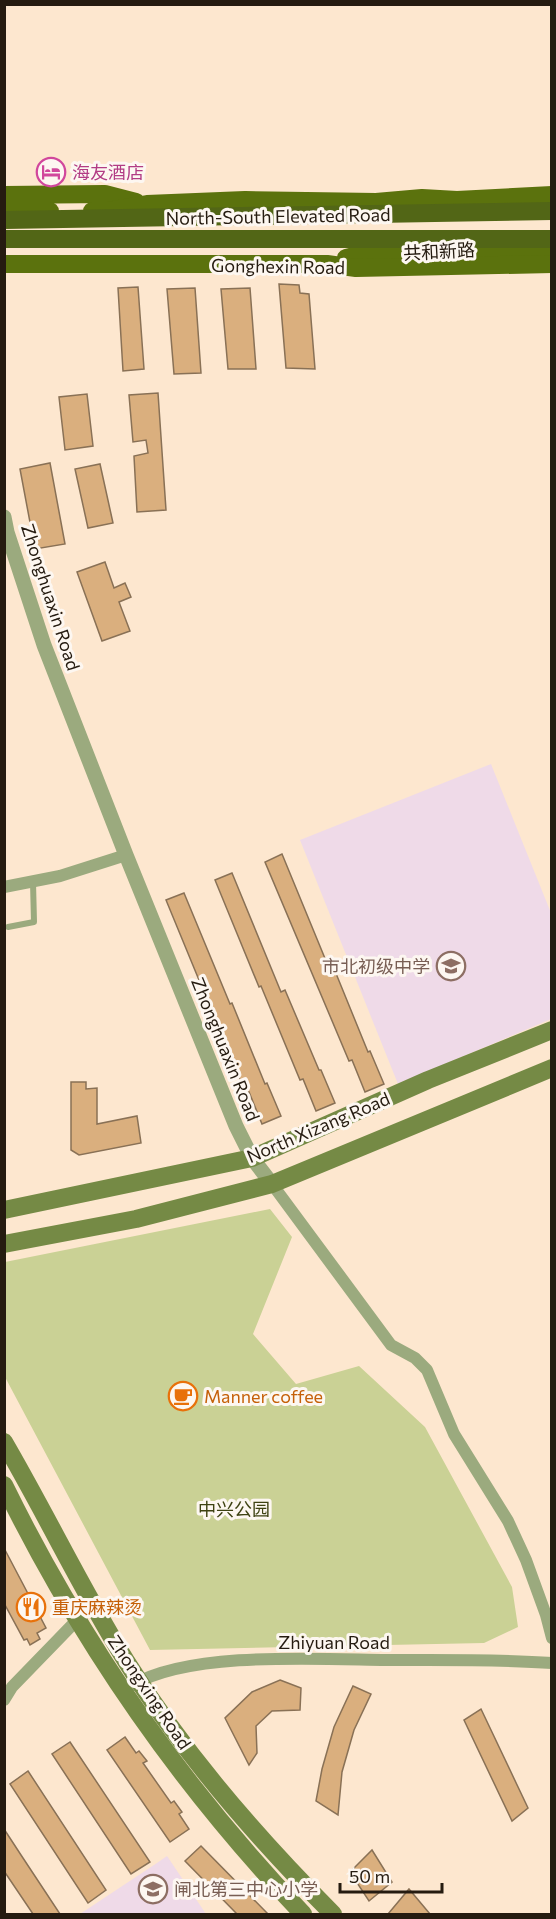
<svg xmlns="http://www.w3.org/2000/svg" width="556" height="1919" viewBox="0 0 556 1919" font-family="Commissioner,'Noto Sans SC',sans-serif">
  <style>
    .education { fill: #efdae8 }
    .green { fill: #cad195 }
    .building { fill: #daaf7e; stroke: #897156; stroke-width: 1.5 }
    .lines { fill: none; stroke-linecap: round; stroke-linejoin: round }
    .service { stroke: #9baa7e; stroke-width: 6 }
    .minor { stroke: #9baa7e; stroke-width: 12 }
    .tertiary { stroke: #9baa7e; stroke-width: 15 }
    .secondary { stroke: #758a45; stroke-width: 18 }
    .primary { stroke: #5b720d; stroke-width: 18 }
    .trunk { stroke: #526616; stroke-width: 18 }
    .labels { text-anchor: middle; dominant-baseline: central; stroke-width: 6; stroke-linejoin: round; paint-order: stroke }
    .hotel-label { font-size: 18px; fill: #b23c85; stroke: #fdf7f1; text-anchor: start }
    .street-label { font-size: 18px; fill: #251b10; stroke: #fdf7f1 }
    .education-label { font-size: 18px; fill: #785e54; stroke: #fdf7f1; text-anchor: end }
    .food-label { font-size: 18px; fill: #c56008; stroke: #fdf7f1; text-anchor: start }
    .park-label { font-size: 18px; fill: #3e4212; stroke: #fdf7f1 }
  </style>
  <rect width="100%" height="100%" fill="#fde7cf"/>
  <g class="education">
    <path d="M491,764L551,913V1019L398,1084L300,840Z"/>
    <path d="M167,1856L206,1914H80L157,1863Z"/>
  </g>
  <path class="green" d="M270,1209L292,1237L253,1334L296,1384L359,1366L425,1427L512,1587L518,1627L484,1643L150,1650L5,1377V1262Z"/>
  <g class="building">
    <path d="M279,284L299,285L300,293L309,294L315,369L286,368Z"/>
    <path d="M138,287L144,369L123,371L118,288Z"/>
    <path d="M195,288L201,373L174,374L167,289Z"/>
    <path d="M250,288L256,369H228L221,289Z"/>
    <path d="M158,393L166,510L137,512L134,456L148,453L146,440L133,442L129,395Z"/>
    <path d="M87,394L93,446L65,450L59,397Z"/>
    <path d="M50,463L65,544L35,549L20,469Z"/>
    <path d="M100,464L113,523L88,528L75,469Z"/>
    <path d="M105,562L114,588L125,583L131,597L119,602L130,631L102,641L77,572Z"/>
    <path d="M282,854L331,973L335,971L368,1052L370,1051L384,1084L365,1092L352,1060L349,1061L265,862Z"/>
    <path d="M232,873L281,992L285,990L319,1070H321L335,1103L316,1111L303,1079L300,1080L261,986L259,987L215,880Z"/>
    <path d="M184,893L230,1004L232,1003L265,1084L267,1083L281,1116L262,1124L249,1092L246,1094L166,900Z"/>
    <path d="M71,1082H86V1089L97,1088V1124L137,1116L141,1143L79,1155L71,1150Z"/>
    <path d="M4,1548L46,1628L37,1633L40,1639L30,1645L27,1639L24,1640L4,1603Z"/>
    <path d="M280,1680L301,1688L300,1710L272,1711L256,1726L257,1753L249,1765L225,1718L252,1692Z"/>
    <path d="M353,1686L371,1694L354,1730L342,1772L338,1815L316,1801L322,1769L334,1727Z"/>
    <path d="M481,1709L528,1808L512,1821L464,1720Z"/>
    <path d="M125,1737L136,1753L139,1751L147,1761L143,1763L171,1803L174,1801L182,1812L179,1814L189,1829L170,1842L107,1750Z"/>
    <path d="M70,1742L150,1862L131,1874L52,1754Z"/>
    <path d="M28,1771L106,1890L88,1903L10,1784Z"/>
    <path d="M4,1829L21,1855L60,1914H33L4,1871Z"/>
    <path d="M201,1846L268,1914H237L185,1861Z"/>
    <path d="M372,1850L392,1882L369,1901L350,1872Z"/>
    <path d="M409,1889L430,1914H388Z"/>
  </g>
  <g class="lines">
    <path class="service" d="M8,927L34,922L33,882"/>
    <g class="minor">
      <path d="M4,887L60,876L126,855"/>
      <path d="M272,1184L391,1345L415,1358L427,1370L454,1434L508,1521L526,1560L546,1615L552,1638"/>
      <path d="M133,1685C190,1651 319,1659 386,1660C441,1660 497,1659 552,1663"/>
      <path d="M4,1700L12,1687L77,1620"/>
    </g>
    <path class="tertiary" d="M4,517L7,532L44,645L126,855L236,1126L252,1158L272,1184"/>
    <g class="secondary">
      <path d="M4,1210L252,1158L428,1080L552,1030"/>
      <path d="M4,1244L136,1219L272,1184L552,1068"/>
      <path d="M4,1442C46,1514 82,1590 126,1661C182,1751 258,1839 333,1914"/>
      <path d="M4,1485C82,1644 181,1786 303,1914"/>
    </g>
    <g class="primary">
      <path d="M4,195L105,194L136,202"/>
      <path d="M4,211H50"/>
      <path d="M92,211H107L147,204L245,200L376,202L422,198L457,200L552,195"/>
      <path d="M346,258L354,256L438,250L552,248"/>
      <path d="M4,264H327L356,268L552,264"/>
    </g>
    <g class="trunk">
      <path d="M4,220L552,211"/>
      <path d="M4,239H552"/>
    </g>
  </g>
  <defs>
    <g id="hotel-ring" transform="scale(1.5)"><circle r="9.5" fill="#fdf7f1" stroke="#d1479c" stroke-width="1.5"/><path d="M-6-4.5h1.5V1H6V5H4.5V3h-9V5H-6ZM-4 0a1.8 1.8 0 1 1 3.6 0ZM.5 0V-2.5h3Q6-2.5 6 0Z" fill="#d1479c"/></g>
    <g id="school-ring" transform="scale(1.5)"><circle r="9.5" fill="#fdf7f1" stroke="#8d6e63" stroke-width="1.5"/><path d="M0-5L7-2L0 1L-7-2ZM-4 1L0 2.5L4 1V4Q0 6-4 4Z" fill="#8d6e63"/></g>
    <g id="cafe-ring" transform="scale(1.5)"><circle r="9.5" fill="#fdf7f1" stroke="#e8710a" stroke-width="1.5"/><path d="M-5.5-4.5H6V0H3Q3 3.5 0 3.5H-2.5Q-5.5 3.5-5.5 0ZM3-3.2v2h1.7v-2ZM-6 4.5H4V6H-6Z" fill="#e8710a"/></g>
    <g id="restaurant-ring" transform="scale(1.5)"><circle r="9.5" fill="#fdf7f1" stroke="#e8710a" stroke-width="1.5"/><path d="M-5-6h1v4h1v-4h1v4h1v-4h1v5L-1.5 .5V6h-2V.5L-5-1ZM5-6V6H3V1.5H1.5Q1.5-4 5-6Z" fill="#e8710a"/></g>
  </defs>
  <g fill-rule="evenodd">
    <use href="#hotel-ring" x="51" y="172"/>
    <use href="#school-ring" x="451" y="966"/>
    <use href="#cafe-ring" x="183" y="1396"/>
    <use href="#restaurant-ring" x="31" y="1607"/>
    <use href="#school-ring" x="153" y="1889"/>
  </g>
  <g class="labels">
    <g class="hotel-label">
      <text x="72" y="172">海友酒店</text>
    </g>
    <g class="street-label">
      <text transform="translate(278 216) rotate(-1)">North-South Elevated Road</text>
      <text transform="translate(439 251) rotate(-3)">共和新路</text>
      <text transform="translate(278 266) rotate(1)">Gonghexin Road</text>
      <text transform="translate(51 597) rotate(72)">Zhonghuaxin Road</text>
      <text transform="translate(226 1049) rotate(68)">Zhonghuaxin Road</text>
      <text transform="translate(318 1127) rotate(-23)">North Xizang Road</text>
      <text x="334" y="1642">Zhiyuan Road</text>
      <text transform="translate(150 1692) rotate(56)">Zhongxing Road</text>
    </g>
    <g class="education-label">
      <text x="430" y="966">市北初级中学</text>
      <text x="174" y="1889" text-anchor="start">闸北第三中心小学</text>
    </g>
    <g class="food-label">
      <text x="204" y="1396">Manner coffee</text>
      <text x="52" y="1607">重庆麻辣烫</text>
    </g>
    <g class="park-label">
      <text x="234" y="1509">中兴公园</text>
    </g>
  </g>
  <rect width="556" height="1919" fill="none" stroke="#251b10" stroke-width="12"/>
  <path d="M340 1883v9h102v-9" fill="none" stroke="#251b10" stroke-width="3"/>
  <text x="349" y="1883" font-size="18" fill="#251b10" stroke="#fdf7f1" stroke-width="4.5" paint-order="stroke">50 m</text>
</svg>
